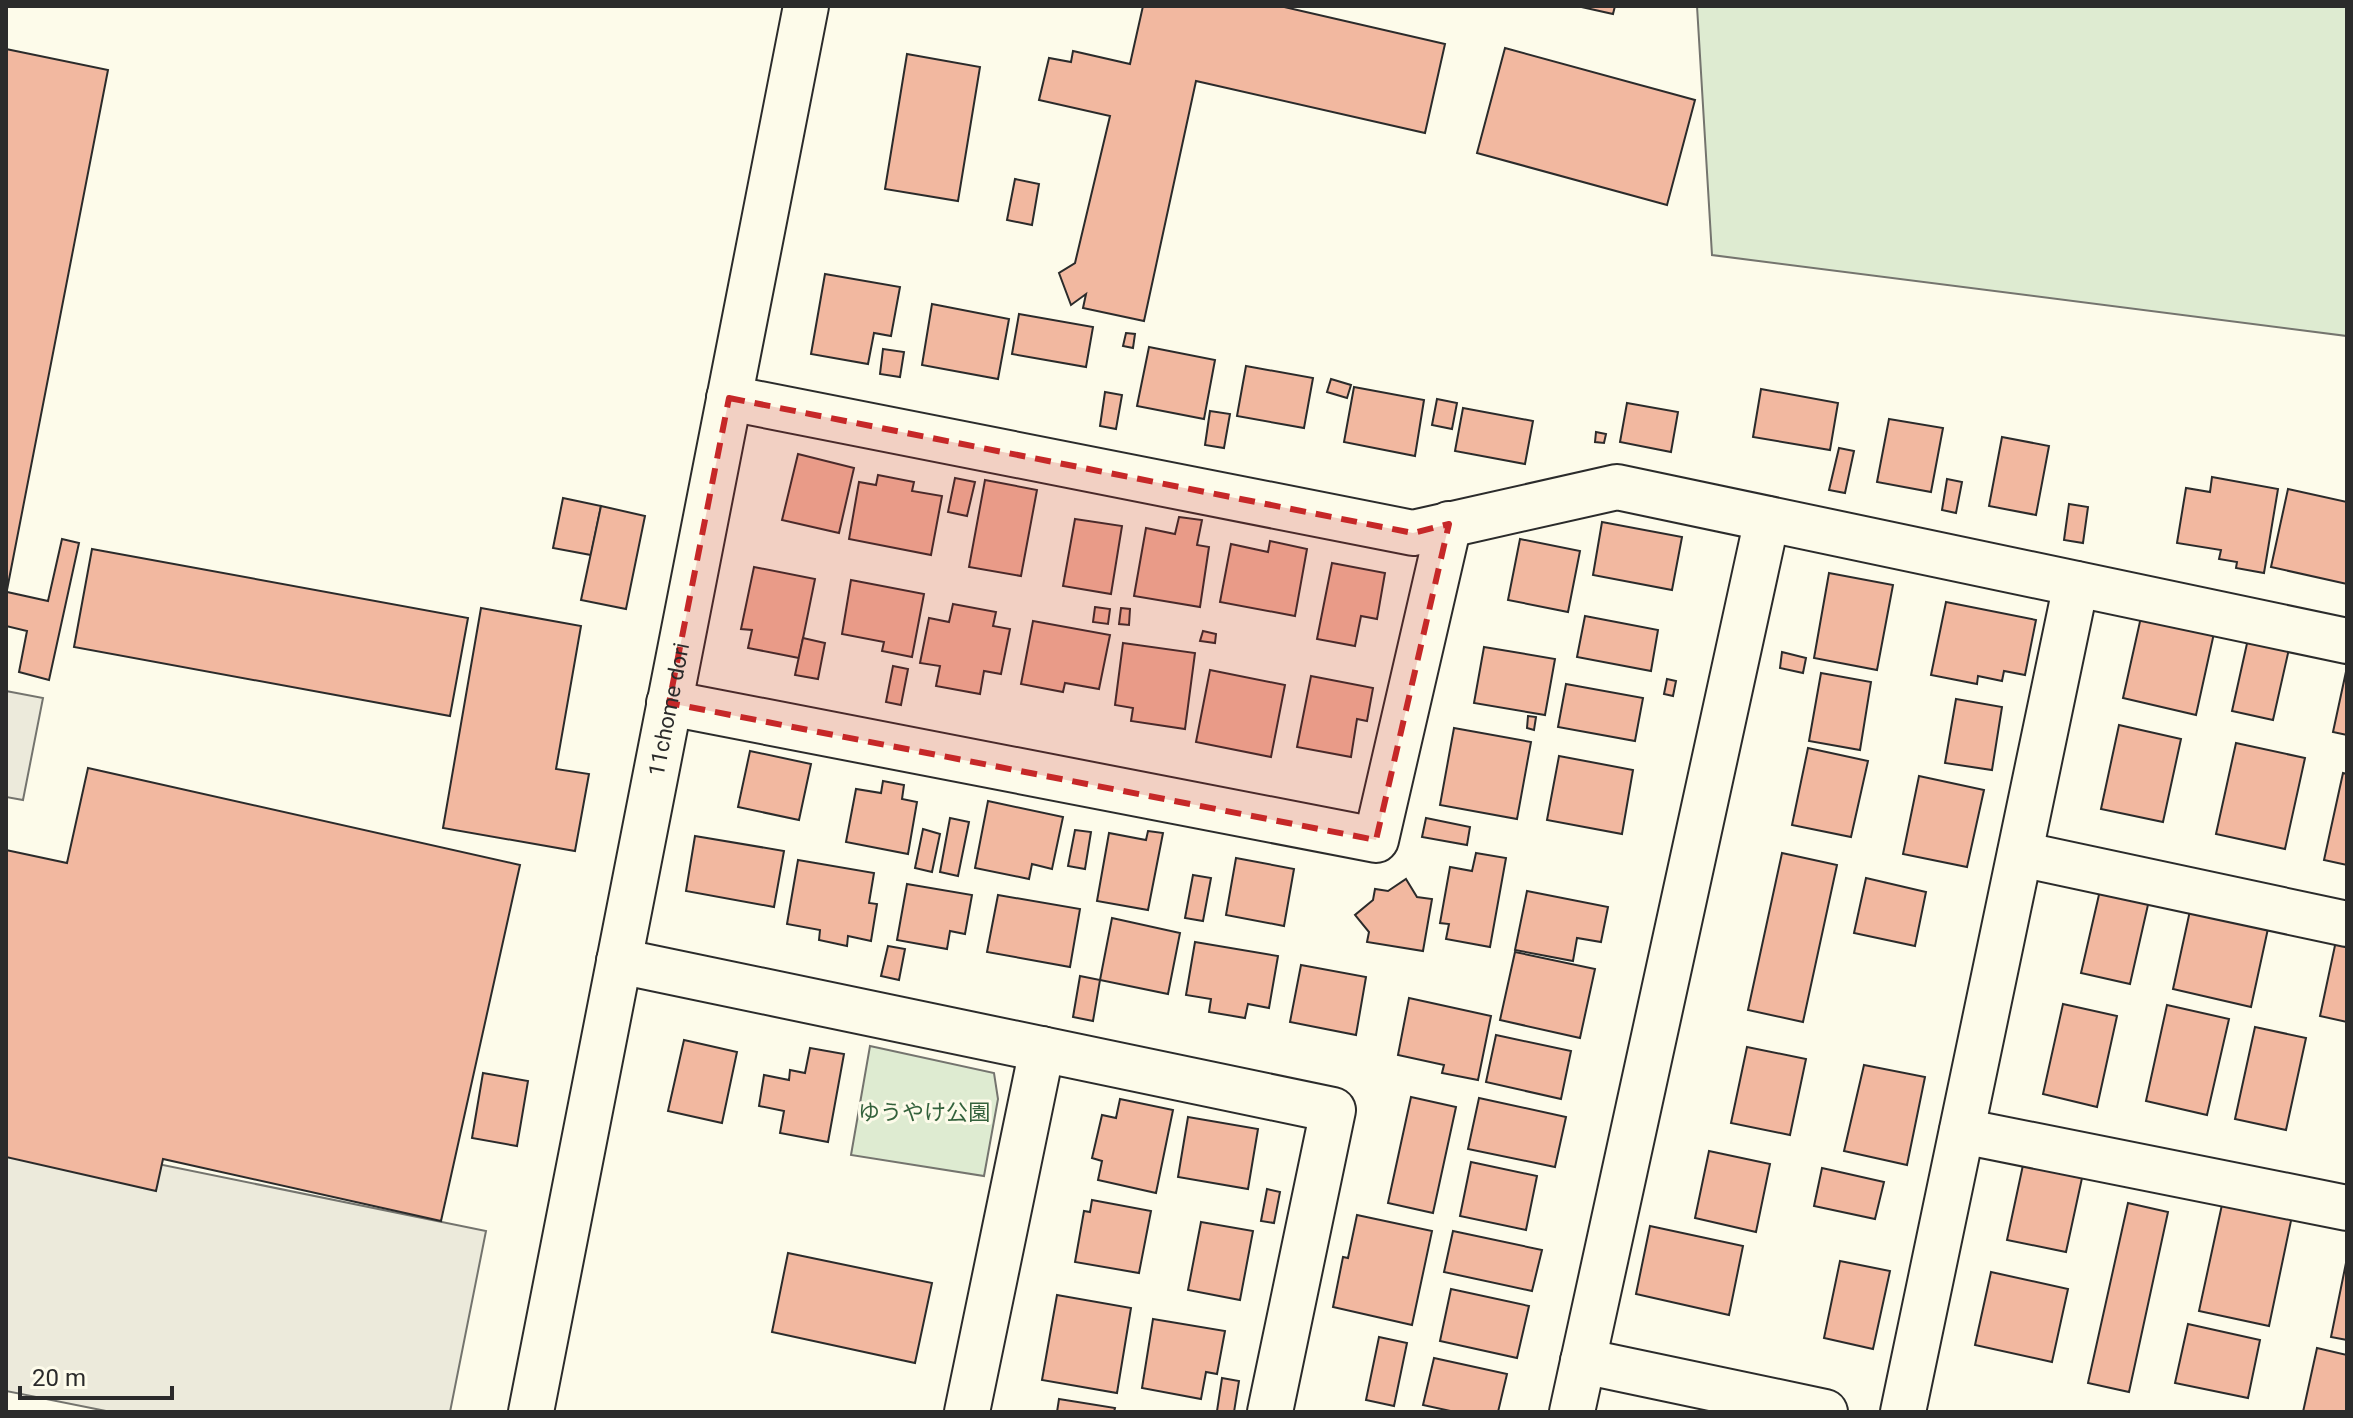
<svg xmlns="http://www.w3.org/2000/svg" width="2353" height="1418" viewBox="0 0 2353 1418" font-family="Roboto,'Noto Sans JP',sans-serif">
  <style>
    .green { fill: #deebd1; stroke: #74746e; stroke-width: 2 }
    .parking { fill: #eceadb; stroke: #74746e; stroke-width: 2 }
    .building { fill: #f2b8a0; stroke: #2b2b2b; stroke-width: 2 }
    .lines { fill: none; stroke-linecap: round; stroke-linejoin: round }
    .minor-casing { stroke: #2b2b2b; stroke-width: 48 }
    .tertiary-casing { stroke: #2b2b2b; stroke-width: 48 }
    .minor { stroke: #fdfbea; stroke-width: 44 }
    .tertiary { stroke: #fdfbea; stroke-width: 44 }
    .marked { fill: #c62828; fill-opacity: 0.2; stroke: #c62828; stroke-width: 6; stroke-dasharray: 16 10; stroke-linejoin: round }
    .labels { text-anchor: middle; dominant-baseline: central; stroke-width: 6; stroke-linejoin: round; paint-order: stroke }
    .street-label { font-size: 22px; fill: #2b2b2b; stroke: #fdfbea }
    .park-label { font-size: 22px; fill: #34623c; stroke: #fdfbea }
  </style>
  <rect width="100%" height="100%" fill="#fdfbea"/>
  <g class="green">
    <path d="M1697,6H2347V336L1712,255Z"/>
    <path d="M870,1046L994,1073L998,1099L984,1176L851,1155Z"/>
  </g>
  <g class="parking">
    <path d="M6,691L43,698L23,800L6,797Z"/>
    <path d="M6,1133L486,1231L450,1412H111L6,1391Z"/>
  </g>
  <g class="building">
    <path d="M1143,6H1280L1445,44L1425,133L1196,81L1144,321L1083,308L1086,294L1071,305L1059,273L1075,263L1110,116L1039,100L1049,58L1071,62L1073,51L1130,64Z"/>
    <path d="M1577,6H1615L1613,14Z"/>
    <path d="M1505,48L1695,100L1667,205L1477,153Z"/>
    <path d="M6,49L108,70L6,595Z"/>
    <path d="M907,54L980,67L958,201L885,189Z"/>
    <path d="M1015,179L1039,184L1032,225L1007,220Z"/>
    <path d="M825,274L900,287L891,336L874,333L868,364L811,354Z"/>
    <path d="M932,304L1009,319L998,379L922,365Z"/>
    <path d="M1019,314L1093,327L1086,367L1012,354Z"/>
    <path d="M1126,333L1135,334L1133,348L1123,346Z"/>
    <path d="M1149,347L1215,360L1204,419L1137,406Z"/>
    <path d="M883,349L904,352L900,377L880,374Z"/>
    <path d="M1246,366L1313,378L1304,428L1237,416Z"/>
    <path d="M1331,379L1351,385L1347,398L1327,392Z"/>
    <path d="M1354,387L1424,400L1415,456L1344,442Z"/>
    <path d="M1761,389L1838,403L1830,450L1753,437Z"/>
    <path d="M1105,392L1122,395L1116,429L1100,426Z"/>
    <path d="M1437,399L1457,403L1452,429L1432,425Z"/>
    <path d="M1627,403L1678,412L1671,452L1620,442Z"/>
    <path d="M1463,408L1533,421L1525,464L1455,451Z"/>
    <path d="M1210,411L1230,414L1224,448L1205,445Z"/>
    <path d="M1889,419L1943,428L1931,492L1877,482Z"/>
    <path d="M1596,432L1606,434L1604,443L1595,442Z"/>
    <path d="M2002,437L2049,446L2036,515L1989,506Z"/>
    <path d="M1839,448L1854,451L1845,493L1829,490Z"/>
    <path d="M798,454L854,468L839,533L782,520Z"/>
    <path d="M878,475L914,482L912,491L942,496L931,555L849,539L859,482L876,485Z"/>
    <path d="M2212,477L2278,489L2264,573L2236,568L2237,562L2219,559L2221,550L2177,543L2186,488L2210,492Z"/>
    <path d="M955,478L975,482L967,516L948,512Z"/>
    <path d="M1947,479L1962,482L1956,513L1942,510Z"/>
    <path d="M985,480L1037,490L1021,576L969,567Z"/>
    <path d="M2288,489L2347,502V584L2271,567Z"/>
    <path d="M563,498L601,506L591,555L553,548Z"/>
    <path d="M2069,504L2088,507L2083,543L2064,540Z"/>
    <path d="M601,506L645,516L626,609L581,600Z"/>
    <path d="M1179,517L1202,520L1197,545L1209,547L1200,607L1134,596L1146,528L1175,534Z"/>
    <path d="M1075,519L1122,526L1111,594L1063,586Z"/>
    <path d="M1602,522L1682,537L1672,590L1593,575Z"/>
    <path d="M62,539L79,543L49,680L19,672L27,631L6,626V595L7,592L48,601Z"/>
    <path d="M1520,539L1580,551L1568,612L1508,600Z"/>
    <path d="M1270,541L1307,549L1295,616L1220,602L1231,544L1268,552Z"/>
    <path d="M92,549L468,618L450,716L74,647Z"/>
    <path d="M1332,563L1385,573L1377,619L1361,616L1355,646L1317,639Z"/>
    <path d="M754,567L815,579L799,658L748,648L752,630L741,629Z"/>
    <path d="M1829,573L1893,585L1877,670L1814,658Z"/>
    <path d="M851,580L924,594L912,657L882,651L884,642L842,634Z"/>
    <path d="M1946,602L2036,620L2025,675L2004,671L2002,681L1978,676L1977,684L1931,675Z"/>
    <path d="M953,604L996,612L993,626L1010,629L1001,674L984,671L980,694L936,686L940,666L920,663L929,618L949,622Z"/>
    <path d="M1095,607L1110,609L1108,624L1093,622Z"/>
    <path d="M481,608L581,626L556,769L589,774L575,851L443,828Z"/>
    <path d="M1121,608L1130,609L1129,625L1119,624Z"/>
    <path d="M2143,608L2216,624L2196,715L2123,698Z"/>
    <path d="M1585,616L1658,630L1651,671L1577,657Z"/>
    <path d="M1033,621L1110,635L1099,689L1065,683L1063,692L1021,684Z"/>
    <path d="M2252,621L2293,631L2273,720L2232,711Z"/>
    <path d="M1203,631L1216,634L1215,643L1200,641Z"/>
    <path d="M803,638L825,643L818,679L795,675Z"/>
    <path d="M1123,643L1195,653L1185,729L1131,721L1133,708L1115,705Z"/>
    <path d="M1484,647L1555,659L1545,715L1474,703Z"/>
    <path d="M1782,652L1806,658L1803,673L1780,668Z"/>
    <path d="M893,666L908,669L901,705L886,702Z"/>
    <path d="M2347,667V735L2333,732Z"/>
    <path d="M1210,670L1285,685L1271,757L1196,742Z"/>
    <path d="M1821,673L1871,682L1860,750L1809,741Z"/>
    <path d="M1311,676L1373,688L1367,721L1357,719L1351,757L1297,747Z"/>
    <path d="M1667,679L1676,681L1673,696L1664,694Z"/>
    <path d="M1566,684L1643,698L1635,741L1558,727Z"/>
    <path d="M1956,699L2002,707L1992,770L1945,763Z"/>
    <path d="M1528,716L1536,717L1534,730L1527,728Z"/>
    <path d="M2119,725L2181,739L2163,822L2101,809Z"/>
    <path d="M1454,728L1531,742L1517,819L1440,805Z"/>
    <path d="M2236,743L2305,758L2285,849L2216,834Z"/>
    <path d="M1808,748L1868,761L1851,837L1792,825Z"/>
    <path d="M750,751L811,764L799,820L738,807Z"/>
    <path d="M1559,756L1633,770L1622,834L1547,820Z"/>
    <path d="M88,768L520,865L441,1221L163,1159L156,1191L6,1157V850L67,863Z"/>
    <path d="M2343,773L2347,774V865L2324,860Z"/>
    <path d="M1919,776L1984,790L1967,867L1903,854Z"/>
    <path d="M883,781L904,785L902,799L917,802L908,854L846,842L856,789L881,793Z"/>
    <path d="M988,801L1063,817L1052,869L1032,864L1029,879L975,868Z"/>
    <path d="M950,818L969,822L958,876L940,872Z"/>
    <path d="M1426,818L1470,827L1467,845L1422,837Z"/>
    <path d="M923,829L940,834L932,872L915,868Z"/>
    <path d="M1075,830L1091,832L1085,869L1068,866Z"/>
    <path d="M1148,831L1163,833L1148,910L1097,901L1109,833L1146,840Z"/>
    <path d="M695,836L784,851L774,907L686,891Z"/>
    <path d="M1476,853L1506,858L1490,947L1446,939L1449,924L1440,923L1450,867L1472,871Z"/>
    <path d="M1782,853L1837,865L1803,1022L1748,1010Z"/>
    <path d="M1236,858L1294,869L1284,926L1226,915Z"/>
    <path d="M798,860L874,873L869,903L877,904L871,941L848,936L847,946L819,940L820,930L787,924Z"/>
    <path d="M1193,875L1211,878L1203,921L1185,918Z"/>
    <path d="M1866,878L1926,892L1915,946L1854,933Z"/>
    <path d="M1406,879L1417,897L1432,899L1423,951L1367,942L1369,932L1355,915L1373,900L1375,889L1388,891Z"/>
    <path d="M907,884L972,895L965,934L950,931L947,949L897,940Z"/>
    <path d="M2101,886L2150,896L2130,984L2081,973Z"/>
    <path d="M1527,891L1608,907L1601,942L1577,938L1573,961L1515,950Z"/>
    <path d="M998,895L1080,909L1070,967L987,952Z"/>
    <path d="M2191,906L2269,924L2251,1007L2173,989Z"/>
    <path d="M1112,918L1180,933L1168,994L1100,980Z"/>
    <path d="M2337,936L2347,939V1022L2320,1016Z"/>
    <path d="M1195,942L1278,956L1269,1008L1248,1004L1245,1018L1209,1012L1211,999L1186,995Z"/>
    <path d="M888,946L905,949L899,980L881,976Z"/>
    <path d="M1515,952L1595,969L1580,1038L1500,1020Z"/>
    <path d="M1301,965L1366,977L1356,1035L1290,1022Z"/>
    <path d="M1080,976L1100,980L1093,1021L1073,1017Z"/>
    <path d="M1409,998L1491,1016L1478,1080L1442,1073L1444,1065L1398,1055Z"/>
    <path d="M2063,1004L2117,1016L2097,1107L2043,1094Z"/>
    <path d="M2167,1005L2229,1019L2207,1115L2146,1101Z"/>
    <path d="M2255,1027L2306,1038L2286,1130L2235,1119Z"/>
    <path d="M1496,1035L1571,1051L1561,1099L1486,1082Z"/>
    <path d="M684,1040L737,1052L722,1123L668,1111Z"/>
    <path d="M1747,1047L1806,1059L1790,1135L1731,1123Z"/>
    <path d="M810,1048L844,1054L828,1142L780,1133L784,1111L759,1106L764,1075L789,1080L790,1070L805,1073Z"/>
    <path d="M1864,1065L1925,1077L1907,1165L1844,1151Z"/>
    <path d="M483,1073L528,1081L517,1146L472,1138Z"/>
    <path d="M1411,1097L1456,1107L1433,1213L1388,1203Z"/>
    <path d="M1479,1098L1566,1117L1555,1167L1468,1149Z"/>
    <path d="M1120,1099L1173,1110L1156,1193L1098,1180L1102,1161L1092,1158L1102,1115L1116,1118Z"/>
    <path d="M1188,1117L1258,1129L1248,1189L1178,1177Z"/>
    <path d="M1709,1151L1770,1164L1756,1232L1695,1218Z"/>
    <path d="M1471,1162L1537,1176L1526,1230L1460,1216Z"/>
    <path d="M2023,1165L2082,1178L2066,1252L2007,1240Z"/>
    <path d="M1822,1168L1884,1182L1875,1219L1814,1206Z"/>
    <path d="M1267,1189L1280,1192L1274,1223L1261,1221Z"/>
    <path d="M1092,1200L1151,1211L1139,1273L1075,1262L1084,1211L1090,1212Z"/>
    <path d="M2223,1200L2292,1216L2269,1326L2199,1311Z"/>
    <path d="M2128,1203L2168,1212L2129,1392L2088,1383Z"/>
    <path d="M1357,1215L1432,1231L1412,1325L1333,1307L1343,1257L1348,1258Z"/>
    <path d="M1201,1222L1253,1231L1240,1300L1188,1290Z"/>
    <path d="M1650,1226L1743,1246L1729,1315L1636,1294Z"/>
    <path d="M1453,1231L1542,1250L1532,1291L1444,1272Z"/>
    <path d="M788,1253L932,1283L915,1363L772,1332Z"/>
    <path d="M2347,1258V1340L2331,1337Z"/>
    <path d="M1840,1261L1890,1271L1873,1349L1824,1338Z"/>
    <path d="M1991,1272L2068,1289L2052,1362L1975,1345Z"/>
    <path d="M1451,1289L1529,1306L1517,1358L1440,1341Z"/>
    <path d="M1057,1295L1131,1308L1117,1393L1042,1380Z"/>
    <path d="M1153,1319L1225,1331L1217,1374L1206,1372L1201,1399L1142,1388Z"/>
    <path d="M2188,1324L2260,1340L2248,1398L2175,1383Z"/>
    <path d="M1379,1337L1407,1343L1394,1406L1366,1400Z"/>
    <path d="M2317,1348L2347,1355V1412H2303Z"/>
    <path d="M1434,1358L1507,1374L1498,1412H1455L1423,1405Z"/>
    <path d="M1222,1378L1239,1381L1234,1412L1217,1411Z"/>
    <path d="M1059,1399L1115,1408L1114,1412H1057Z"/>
  </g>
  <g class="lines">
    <g class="minor-casing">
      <g id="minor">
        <path d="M729,398L1413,533L1617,487L2347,641"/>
        <path d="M669,703L1376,840L1449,524"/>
        <path d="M2020,854L2347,924"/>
        <path d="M619,961L1333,1110L1270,1412"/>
        <path d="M1962,1131L2347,1208"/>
        <path d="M1583,1361L1825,1412"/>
        <path d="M967,1412L1042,1049"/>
        <path d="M1572,1412L1767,519"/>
        <path d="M1903,1412L2076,584"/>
      </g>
    </g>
    <g class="tertiary-casing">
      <g id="tertiary">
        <path id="s1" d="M531,1412L806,6"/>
      </g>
    </g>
    <use href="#minor" class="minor"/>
    <use href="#tertiary" class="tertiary"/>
  </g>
  <path class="marked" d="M729,398L1413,533L1449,524L1376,840L669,703Z"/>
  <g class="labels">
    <g class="street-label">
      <text stroke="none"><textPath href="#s1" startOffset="716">11chome dori</textPath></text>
    </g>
    <g class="park-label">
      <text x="924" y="1112">ゆうやけ公園</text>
    </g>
  </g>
  <rect width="2353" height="1418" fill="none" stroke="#2b2b2b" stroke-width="16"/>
  <path d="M20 1386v12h152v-12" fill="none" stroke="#2b2b2b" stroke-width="4"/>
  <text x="32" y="1386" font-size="24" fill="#2b2b2b" stroke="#fdfbea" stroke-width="6" paint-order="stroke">20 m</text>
</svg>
